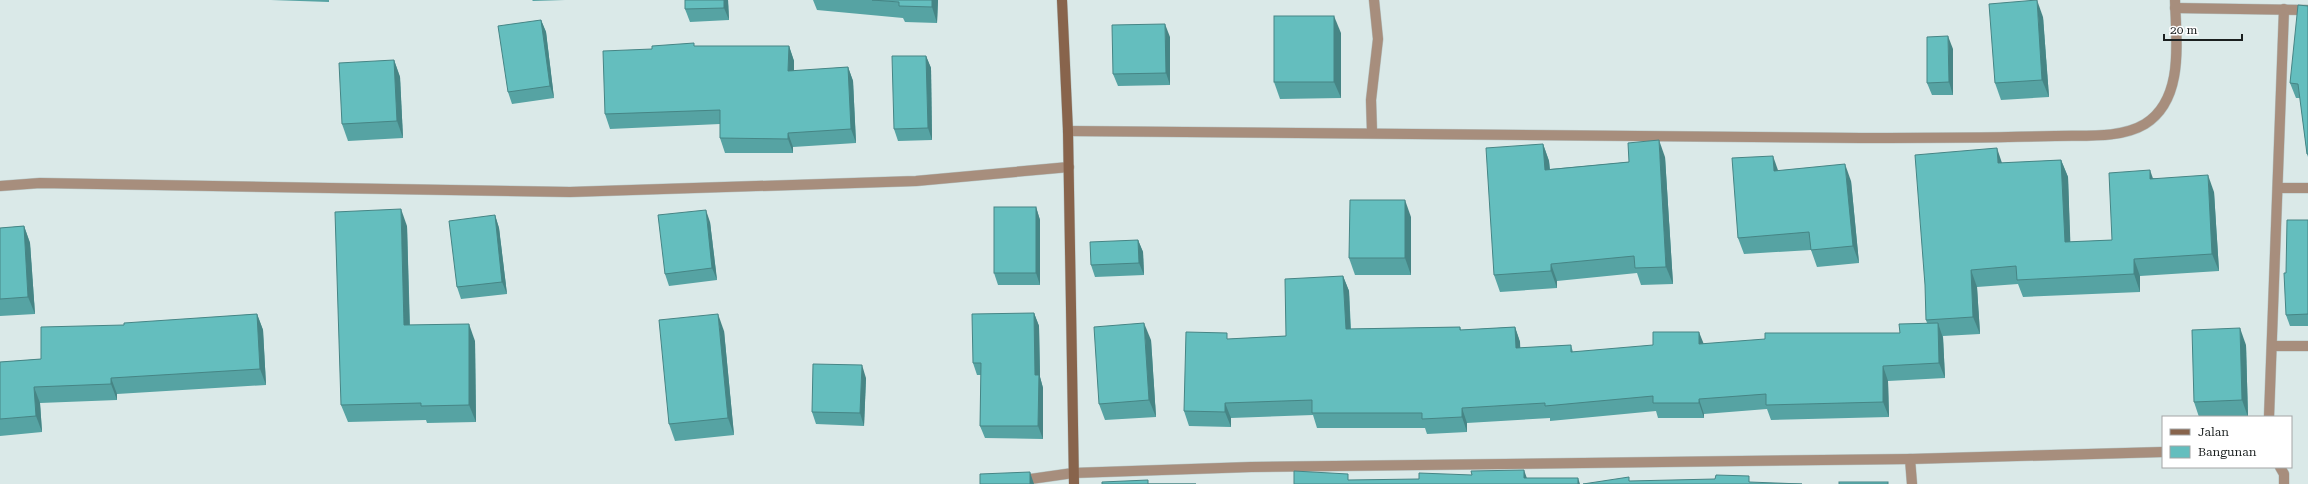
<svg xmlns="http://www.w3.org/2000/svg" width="2308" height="484" viewBox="0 0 2308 484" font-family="'Roboto Serif',serif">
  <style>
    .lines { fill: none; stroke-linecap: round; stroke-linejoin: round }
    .street-casing { stroke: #b7c5c4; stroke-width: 11 }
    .secondary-casing { stroke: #b7c5c4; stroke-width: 11 }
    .street { stroke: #a78e7d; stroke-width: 10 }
    .secondary { stroke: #88644c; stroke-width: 10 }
    .wall { fill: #56a3a3 }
    .shaded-wall { fill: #468585 }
    .building { fill: #64bebe; stroke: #468585 }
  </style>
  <rect width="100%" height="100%" fill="#dae9e8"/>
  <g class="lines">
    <g class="street-casing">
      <g id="street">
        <path d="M2175,8L2308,10"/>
        <path d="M1068,131C1332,132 1596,135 1861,138C1926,138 1990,138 2055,136C2084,135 2120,139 2145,124C2185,99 2176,40 2175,0"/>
        <path d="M1372,132L1371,100L1378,39L1374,0"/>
        <path d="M0,186L40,183L570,192L916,181L1069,167"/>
        <path d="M2279,188H2308"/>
        <path d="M2273,346H2308"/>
        <path d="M2269,417L2284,9"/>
        <path d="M1910,459L1912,484"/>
        <path d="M2280,467L2284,474V484"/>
        <path d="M996,484L1073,473L1251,467L1910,459L2163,452"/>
      </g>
    </g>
    <g class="secondary-casing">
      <path id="secondary" d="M1062,0L1068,131L1074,484"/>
    </g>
    <use href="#street" class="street"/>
    <use href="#secondary" class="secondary"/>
  </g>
  <g class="wall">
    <path d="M271,0H329V2Z"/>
    <path d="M532,0H565L533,1Z"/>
    <path d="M685,0H728L729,20L690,22L685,9Z"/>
    <path d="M813,0H938L937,23L905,22L903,18L817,10Z"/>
    <path d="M2308,6V157L2307,154L2300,98H2296L2290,83Z"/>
    <path d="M2043,17L2049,97L2001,100L1995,83Z"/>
    <path d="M541,20L546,32L554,98L512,104L508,92Z"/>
    <path d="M1341,33V98L1280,99L1274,82Z"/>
    <path d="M1170,37V85L1118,86L1113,74Z"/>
    <path d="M695,46H789L794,61V71L848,67L853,81L856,143L793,147V153H725L720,138V124L610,129L605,114L652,49Z"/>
    <path d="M1953,49V95H1932L1927,83Z"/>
    <path d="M926,56L931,68L932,140L898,141L894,129Z"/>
    <path d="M394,60L400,77L403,138L348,141L342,124Z"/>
    <path d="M1543,144L1549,161L1550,169L1629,162L1665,157L1673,284L1641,285L1637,273L1557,281V288L1500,292L1494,275Z"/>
    <path d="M2061,160L2068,177L2070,242L2112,240L2153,178L2214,192L2219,271L2140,276V292L2023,297L2018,284L1977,287L1980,334L1943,336L1945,378L1888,381L1889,417L1771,420L1767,409L1704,414V418H1658L1656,411L1550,421V418L1467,423V432L1427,434L1425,428H1317L1313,415L1231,418V427L1189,426L1184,411L1229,339L1286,336L1343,276L1349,291L1351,329L1460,327L1461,330L1515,327L1520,342V348L1571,345L1573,352L1703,344L1900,333L1927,323L1926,320L2003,163Z"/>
    <path d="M1779,171L1851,181L1859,263L1817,267L1811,250L1744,254L1738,238Z"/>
    <path d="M1036,207L1040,220V285H998L994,273Z"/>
    <path d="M495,215L499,228L507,294L461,299L457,287Z"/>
    <path d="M1411,217V275H1355L1349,258Z"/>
    <path d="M2308,220V326H2290L2286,315V273Z"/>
    <path d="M710,222L717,280L669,286L665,274Z"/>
    <path d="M24,226L30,243L35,314L0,316V228Z"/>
    <path d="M407,226L410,325L475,341L476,422L427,423L426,420L348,422L341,405Z"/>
    <path d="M1138,240L1143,252L1144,275L1095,277L1091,265Z"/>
    <path d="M1034,313L1039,326L1040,377L1043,388V439L985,438L980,426L981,375H977L973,363Z"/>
    <path d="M257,314L263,330L266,385L117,394V400L40,403L42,432L0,436V362L41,359L124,325Z"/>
    <path d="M724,331L734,435L675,441L669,424Z"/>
    <path d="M1151,340L1156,417L1105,420L1099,404Z"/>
    <path d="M2246,345L2248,417H2199L2194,402Z"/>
    <path d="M866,378L864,426L816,424L812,412Z"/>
  </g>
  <g class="shaded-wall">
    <path d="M724,0H728L729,20L724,8Z"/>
    <path d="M932,0H938L937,23L932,7Z"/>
    <path d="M2037,0L2043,17L2049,97L2042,80Z"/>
    <path d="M1334,16L1341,33V98L1334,82Z"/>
    <path d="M541,20L546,32L554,98L550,86Z"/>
    <path d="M1165,24L1170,37V85L1166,73Z"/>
    <path d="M1948,36L1953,49V95L1949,82Z"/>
    <path d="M789,46L794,61V86L788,71Z"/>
    <path d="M926,56L931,68L932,140L928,128Z"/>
    <path d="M394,60L400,77L403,138L397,121Z"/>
    <path d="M848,67L853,81L856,143L851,129Z"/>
    <path d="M788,133L793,147V153L788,139Z"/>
    <path d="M1659,140L1665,157L1673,284L1666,267Z"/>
    <path d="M1543,144L1549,161L1551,187L1545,170Z"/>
    <path d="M1997,148L2003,166L1998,163Z"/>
    <path d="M1773,156L1779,173L1774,171Z"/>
    <path d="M2061,160L2068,177L2071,259L2065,242Z"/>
    <path d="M1845,164L1851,181L1859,263L1853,246Z"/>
    <path d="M2150,170L2156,187L2150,179Z"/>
    <path d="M2208,175L2214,192L2219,271L2212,254Z"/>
    <path d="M1405,200L1411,217V275L1405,258Z"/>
    <path d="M1036,207L1040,220V285L1036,273Z"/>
    <path d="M401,209L407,226L410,342L404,325Z"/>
    <path d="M706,210L710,222L717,280L712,268Z"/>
    <path d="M495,215L499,228L507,294L502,282Z"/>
    <path d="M24,226L30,243L35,314L28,297Z"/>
    <path d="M1138,240L1143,252L1144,275L1139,263Z"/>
    <path d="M2134,259L2140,276V292L2134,274Z"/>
    <path d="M1551,264L1557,281V288L1551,271Z"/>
    <path d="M1971,270L1977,287L1980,334L1973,317Z"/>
    <path d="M1343,276L1349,291L1351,344L1346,329Z"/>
    <path d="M1034,313L1039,326L1040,377L1043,388V439L1038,426L1035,375Z"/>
    <path d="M257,314L263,330L266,385L260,369Z"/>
    <path d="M718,314L724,331L734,435L728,418Z"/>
    <path d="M1144,323L1151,340L1156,417L1149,400Z"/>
    <path d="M1938,323L1943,338L1945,378L1939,363Z"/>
    <path d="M469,324L475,341L476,422L469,405Z"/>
    <path d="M1515,327L1520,342L1521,363L1516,348Z"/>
    <path d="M2240,328L2246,345L2248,417L2242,400Z"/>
    <path d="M1699,332L1705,347L1699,344Z"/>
    <path d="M862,365L866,378L864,426L860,413Z"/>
    <path d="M1883,366L1888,381L1889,417L1883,402Z"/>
    <path d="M111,378L117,394V400L111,384Z"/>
    <path d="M34,387L40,403L42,432L36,416Z"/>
    <path d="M1699,399L1704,414V418L1699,403Z"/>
    <path d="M1225,403L1231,418V427L1225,412Z"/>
    <path d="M1462,408L1467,423V432L1462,417Z"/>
    <path d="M1524,470L1529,484L1524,478Z"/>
    <path d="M1030,472L1034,484H1030Z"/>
    <path d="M1578,478L1580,484H1578Z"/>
  </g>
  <g class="building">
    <path d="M685,0H724V8L685,9Z"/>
    <path d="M872,0H932V7L899,6V2Z"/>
    <path d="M2037,0L2042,80L1995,83L1989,4Z"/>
    <path d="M2298,5L2308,6V154H2307L2298,84L2290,83Z"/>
    <rect x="1274" y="16" width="60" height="66"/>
    <path d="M541,20L550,86L508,92L498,26Z"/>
    <path d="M1165,24L1166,73L1113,74L1112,25Z"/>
    <path d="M1948,36L1949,82L1927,83V37Z"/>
    <path d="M694,43V46H789L788,71L848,67L851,129L788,133V139L720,138V110L605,114L603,51L652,49V46Z"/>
    <path d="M892,56H926L928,128L894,129Z"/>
    <path d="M394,60L397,121L342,124L339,63Z"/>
    <path d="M1659,140L1666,267L1635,268L1634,256L1551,264V271L1494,275L1486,148L1543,144L1545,170L1629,162L1628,143Z"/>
    <path d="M1997,148L1998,163L2061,160L2065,242L2112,240L2109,173L2150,170V179L2208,175L2212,254L2134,259V274L2017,280L2016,266L1971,270L1973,317L1926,320L1925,285L1915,155Z"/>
    <path d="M1773,156L1774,171L1845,164L1853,246L1811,250L1809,232L1738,238L1732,158Z"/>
    <path d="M1350,200H1405V258H1349Z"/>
    <rect x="994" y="207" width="42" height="66"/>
    <path d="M401,209L404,325L469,324V405L421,406V403L341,405L335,212Z"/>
    <path d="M706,210L712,268L665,274L658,215Z"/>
    <path d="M495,215L502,282L457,287L449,221Z"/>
    <path d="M2287,220H2308V314L2286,315L2284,273H2286Z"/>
    <path d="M24,226L28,297L0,299V228Z"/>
    <path d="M1138,240L1139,263L1091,265L1090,242Z"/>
    <path d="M1343,276L1346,329L1460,327V330L1515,327L1516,348L1571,345V352L1653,345V332H1699V344L1765,339V333H1900L1899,324L1938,323L1939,363L1883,366V402L1766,405V394L1699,399V403H1653V396L1545,406V403L1462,408V417L1422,419V413H1312V400L1225,403V412L1184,411L1186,332L1227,333V339L1286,336L1285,279Z"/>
    <path d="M1034,313L1035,375H1039L1038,426H980L981,363H973L972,314Z"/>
    <path d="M257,314L260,369L111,378V384L34,387L36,416L0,419V362L41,359V327L124,325V323Z"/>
    <path d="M718,314L728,418L669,424L659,320Z"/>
    <path d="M1144,323L1149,400L1099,404L1094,327Z"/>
    <path d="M2240,328L2242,400L2194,402L2192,330Z"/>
    <path d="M813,364L862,365L860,413L812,412Z"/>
    <path d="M1524,470V478H1578V484H1294V471L1348,474V480L1419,479V473L1472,475L1471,471Z"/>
    <path d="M1030,472V484H980V474Z"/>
    <path d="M1716,475L1749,476V482L1802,484H1583L1629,477V481L1715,479Z"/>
    <path d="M1148,480V484H1196H1102V482Z"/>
    <rect x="1839" y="482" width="49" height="2"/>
  </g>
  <rect x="2162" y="416" width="130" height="52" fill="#ffffff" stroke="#a3a5a5"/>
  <rect x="2170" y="429" width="20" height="6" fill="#88644c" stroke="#a3a5a5"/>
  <text x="2198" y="436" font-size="12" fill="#1a1f1f">Jalan</text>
  <rect x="2170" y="446" width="20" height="12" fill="#64bebe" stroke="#a3a5a5"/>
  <text x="2198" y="456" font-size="12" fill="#1a1f1f">Bangunan</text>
  <path d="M2164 34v6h78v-6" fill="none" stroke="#1a1f1f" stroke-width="2"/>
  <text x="2170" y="34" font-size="12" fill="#1a1f1f" stroke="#ffffff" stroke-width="3" paint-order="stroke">20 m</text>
</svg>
